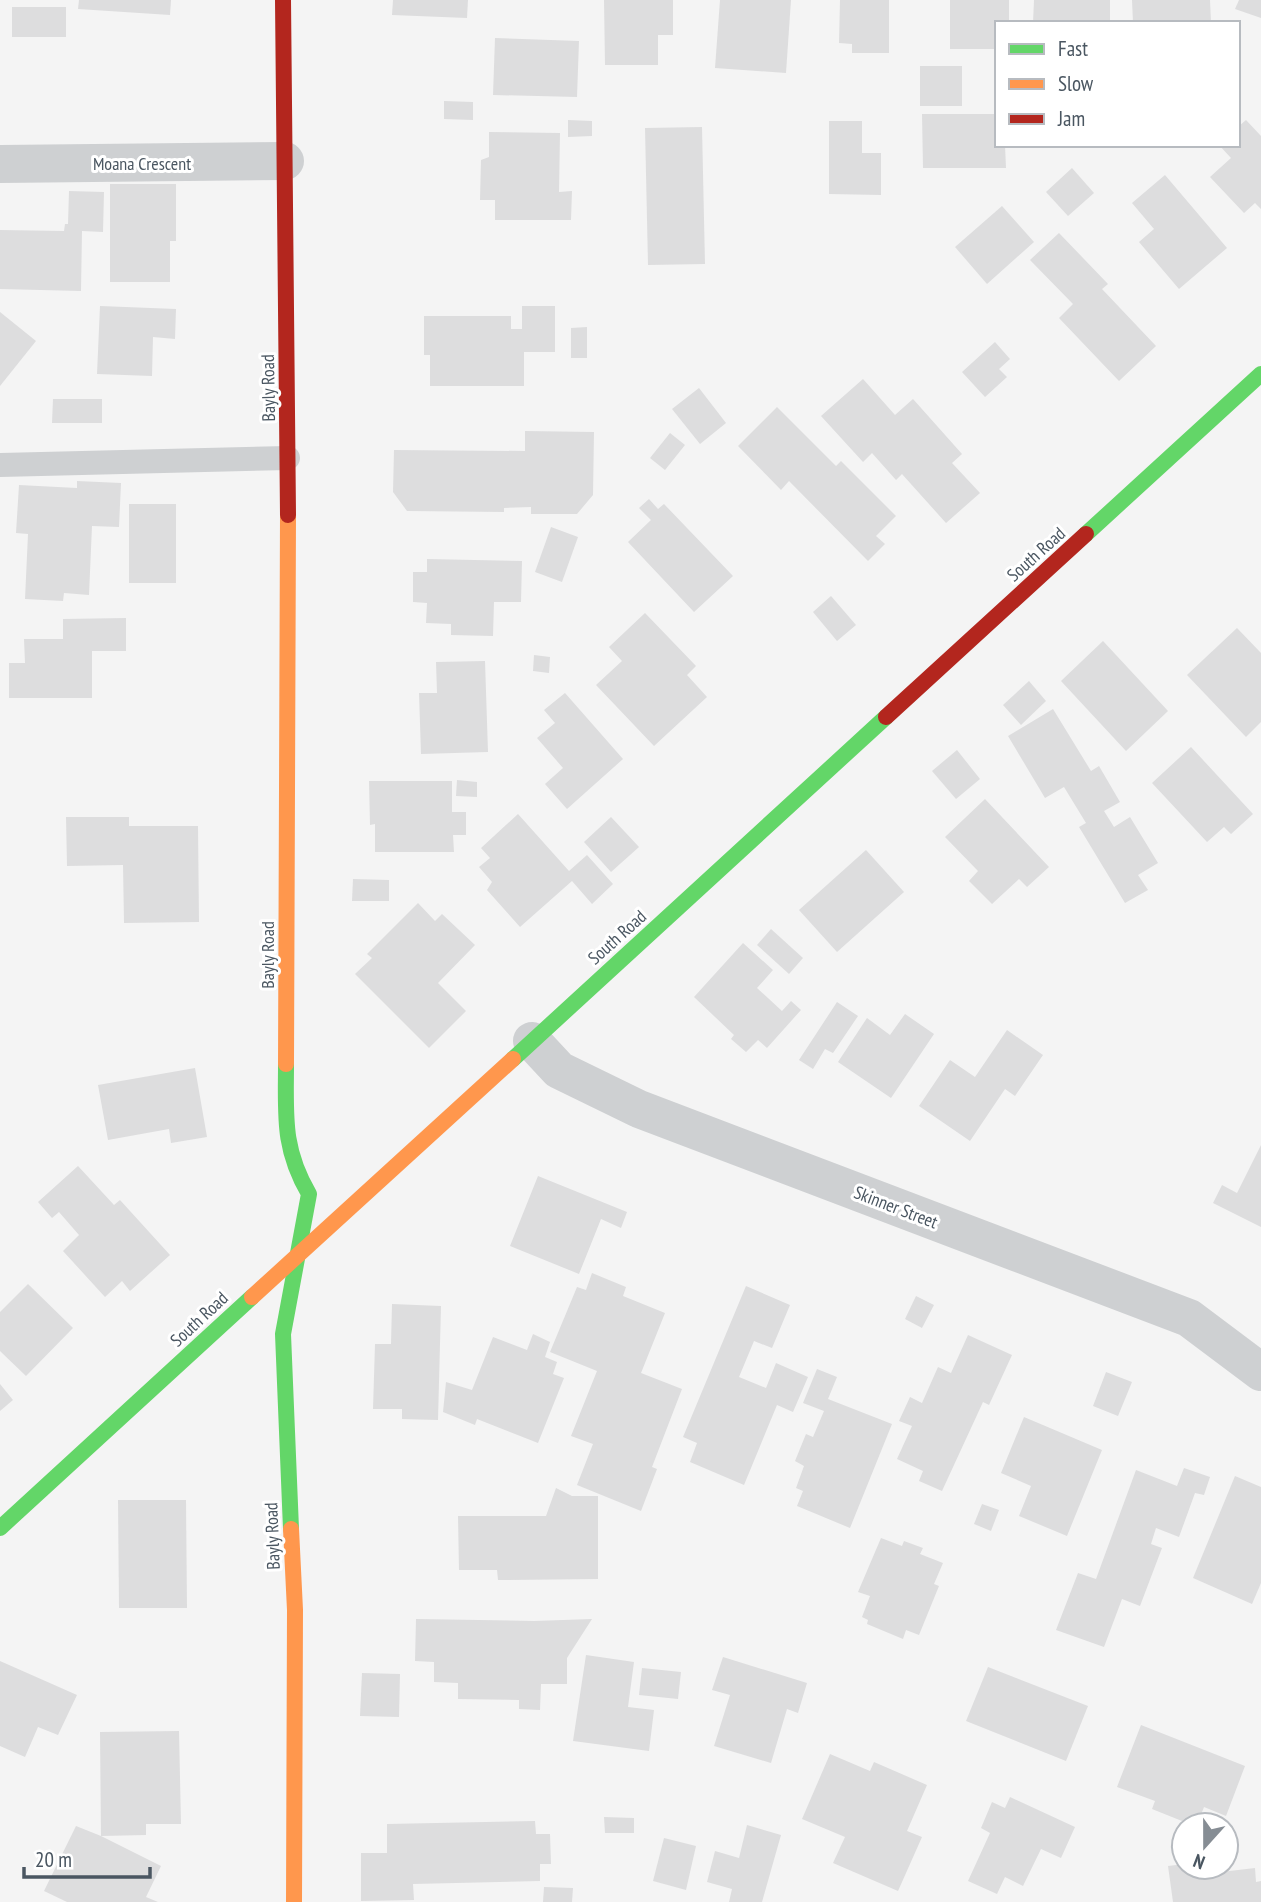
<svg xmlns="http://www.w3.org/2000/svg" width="1261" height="1902" viewBox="0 0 1261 1902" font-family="'PT Sans Narrow',sans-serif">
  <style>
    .building { fill: #ddddde }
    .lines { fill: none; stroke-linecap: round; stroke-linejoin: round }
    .lane { stroke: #ced0d2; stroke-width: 24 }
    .street { stroke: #ced0d2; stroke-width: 38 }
    .fast { stroke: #63d668; stroke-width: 16 }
    .slow { stroke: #ff974d; stroke-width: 16 }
    .jam { stroke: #b3261e; stroke-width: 16 }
    .labels { text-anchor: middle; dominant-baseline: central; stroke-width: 6; stroke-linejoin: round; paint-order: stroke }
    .street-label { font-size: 18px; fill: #4a5661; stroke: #fff }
  </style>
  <rect width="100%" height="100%" fill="#f4f4f4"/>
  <g class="building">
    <path d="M79,0H171L170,15L78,9Z"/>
    <path d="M393,0H468L467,18L392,15Z"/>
    <path d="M604,0H673V35H658V65H605Z"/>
    <path d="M720,0H791L786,73L715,68Z"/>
    <path d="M840,0H889V53H852V44L839,43Z"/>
    <path d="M950,0H1009V23H997V49H950Z"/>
    <path d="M1034,0H1110V23H1033Z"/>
    <path d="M1132,0H1210L1211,23H1133Z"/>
    <path d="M1239,0H1261V18L1235,9Z"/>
    <rect x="12" y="7" width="54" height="30"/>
    <path d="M495,38L579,41L577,97L493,95Z"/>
    <rect x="920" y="66" width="42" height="40"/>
    <path d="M444,101L473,102V120L444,119Z"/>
    <path d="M922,114H997V145H1005L1006,168H923Z"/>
    <path d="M568,120L592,121V136L568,137Z"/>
    <path d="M1246,120L1261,136V209L1255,203L1244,213L1210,177L1231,158L1219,145H1238V127Z"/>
    <path d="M829,121H862V153H881V195L829,194Z"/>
    <path d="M702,127L705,264L648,265L645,128Z"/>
    <path d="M489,132L560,133L559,192L572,191L571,220H495V200H480L481,160L489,157Z"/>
    <path d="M1072,168L1094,193L1068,216L1046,192Z"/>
    <path d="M1165,175L1227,248L1179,289L1139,242L1154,229L1132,203Z"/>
    <path d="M110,184H176V241H170V282H110Z"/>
    <path d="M69,191L104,192L103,232L82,231L81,291L0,289V230L64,231L65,224H68Z"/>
    <path d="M1002,206L1034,242L987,284L955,247Z"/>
    <path d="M1059,233L1108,284L1102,289L1156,346L1119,381L1059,318L1073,304L1030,260Z"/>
    <path d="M100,306L176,309L175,339L153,337L152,376L97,374Z"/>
    <path d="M522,306H555V352H524V386H430V355H424V316H511V329H522Z"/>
    <path d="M0,312L36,341L0,386Z"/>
    <path d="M587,327V358H571V328Z"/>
    <path d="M995,342L1010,359L999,369L1007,377L985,397L962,372Z"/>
    <path d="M863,379L895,415L913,399L962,454L952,463L980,493L946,523L902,474L896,480L872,453L863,462L821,416Z"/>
    <path d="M699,388L726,423L700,444L672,409Z"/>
    <path d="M53,399H102V423H52Z"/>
    <path d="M777,407L836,466L841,461L896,516L876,536L885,544L868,561L789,481L781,490L738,446Z"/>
    <path d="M525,431L594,432L593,495L577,514H531V507L504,508V512L407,511L393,492L394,450L525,451Z"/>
    <path d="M670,433L685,445L665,470L650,458Z"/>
    <path d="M77,481L121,483L119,527L92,526L89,595L64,593L63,601L25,599L28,534L16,533L19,485L77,488Z"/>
    <path d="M649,499L658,509L664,504L733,576L694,612L628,542L651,520L639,508Z"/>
    <rect x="129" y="504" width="47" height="79"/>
    <path d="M551,527L578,537L562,582L535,572Z"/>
    <path d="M427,559L522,561L521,602H494L493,636L451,635V624L426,623L427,603L413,602V572H427Z"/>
    <path d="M831,596L856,625L837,641L813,612Z"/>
    <path d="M645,613L696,666L687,675L707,697L654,746L596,685L622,661L609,647Z"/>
    <path d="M126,618V651H92V698H9V663H25L24,639H63V619Z"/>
    <path d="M1237,628L1261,653V722L1246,737L1187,675Z"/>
    <path d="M1103,641L1168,711L1126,751L1061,681Z"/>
    <path d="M534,655L550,657L549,673L533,671Z"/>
    <path d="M485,661L488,752L421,754L419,693H437L436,662Z"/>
    <path d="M1029,681L1046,701L1021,725L1003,705Z"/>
    <path d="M565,693L623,759L567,809L545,784L563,768L537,738L555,723L544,710Z"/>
    <path d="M1053,709L1091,771L1099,766L1120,802L1104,811L1114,827L1130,817L1158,863L1138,875L1148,890L1125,903L1079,827L1086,823L1064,787L1045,798L1008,736Z"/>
    <path d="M1191,747L1253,814L1231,834L1224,827L1207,842L1152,783Z"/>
    <path d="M957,750L980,779L956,799L932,771Z"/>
    <path d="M457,780L477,782V797L456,796Z"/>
    <path d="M369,781H452V812H466V835H453L454,852H375V824L370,825Z"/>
    <path d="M985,799L1049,867L1027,887L1019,879L992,904L969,881L978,871L945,837Z"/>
    <path d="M518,814L569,871L587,855L613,884L592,904L572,881L520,927L487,890L492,882L479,867L490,858L481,848Z"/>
    <path d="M66,817H129V826H198L199,922L124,923L123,865L67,866Z"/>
    <path d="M611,817L639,847L611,872L584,842Z"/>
    <path d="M866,850L904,892L837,952L799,910Z"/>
    <path d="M353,879L389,880V901H352Z"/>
    <path d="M418,903L435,921L442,914L475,945L438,983L466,1011L429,1048L355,974L372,958L367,954Z"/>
    <path d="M771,929L803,958L789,974L757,945Z"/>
    <path d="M743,943L773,970L757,988L782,1011L791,1001L801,1010L767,1048L758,1040L746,1052L731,1039L734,1035L694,997Z"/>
    <path d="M837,1002L858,1016L833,1053L825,1049L813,1069L799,1060Z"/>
    <path d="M905,1014L934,1034L891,1098L838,1062L867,1018L890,1035Z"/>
    <path d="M1007,1030L1043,1055L1015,1096L1005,1089L970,1141L919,1106L950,1060L975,1077Z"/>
    <path d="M195,1068L207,1137L171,1143L169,1129L108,1140L98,1085Z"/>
    <path d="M1261,1145V1227L1213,1203L1222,1185L1237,1193Z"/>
    <path d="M78,1166L114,1205L120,1200L170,1255L130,1291L122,1281L105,1297L63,1251L79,1235L59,1212L52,1218L38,1202Z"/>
    <path d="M538,1176L627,1212L621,1228L601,1219L579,1274L510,1246Z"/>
    <path d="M592,1273L626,1287L623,1296L665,1313L641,1373L682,1389L652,1467L657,1469L641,1511L577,1485L593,1444L571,1436L597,1371L550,1352L577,1287L586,1290Z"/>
    <path d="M28,1284L73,1328L26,1376L0,1351V1312Z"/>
    <path d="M746,1286L790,1305L772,1348L754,1341L739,1377L766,1388L776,1363L808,1377L793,1412L777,1405L744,1485L690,1462L697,1443L683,1437Z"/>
    <path d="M916,1296L934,1305L922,1328L905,1319Z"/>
    <path d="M392,1304L441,1306L438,1420L402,1419V1409H373L375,1344H391Z"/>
    <path d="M533,1334L550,1342L545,1357L557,1362L553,1374L564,1378L538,1443L477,1419L475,1425L443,1412L446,1382L472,1390L493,1337L527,1350Z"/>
    <path d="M968,1335L1012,1355L989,1405L983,1402L942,1491L919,1481L923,1471L897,1459L912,1426L899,1421L910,1397L922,1403L938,1367L951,1373Z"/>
    <path d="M817,1369L837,1377L828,1399L892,1424L850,1528L797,1506L803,1491L796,1488L804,1466L795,1461L806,1434L813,1437L824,1411L803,1403Z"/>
    <path d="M1106,1372L1132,1382L1118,1416L1093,1406Z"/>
    <path d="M0,1384L13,1400L0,1411Z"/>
    <path d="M1024,1417L1102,1450L1067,1536L1019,1516L1031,1486L1001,1473Z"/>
    <path d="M1184,1468L1210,1477L1204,1495L1195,1493L1179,1537L1156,1528L1151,1544L1162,1548L1140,1606L1122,1599L1104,1647L1056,1630L1078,1573L1096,1579L1136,1470L1177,1486Z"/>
    <path d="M1235,1476L1261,1487V1583L1252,1604L1193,1578Z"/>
    <path d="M556,1488L572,1496H598V1579L498,1580L497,1570H459L458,1516H546Z"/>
    <path d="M118,1500H186L187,1608H119Z"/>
    <path d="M982,1504L999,1510L991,1531L974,1524Z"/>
    <path d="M881,1538L902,1546L904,1541L923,1548L920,1554L943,1563L934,1584L939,1586L919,1635L906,1630L903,1639L867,1624L868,1620L862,1617L870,1596L858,1592Z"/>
    <path d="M416,1619L534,1621L592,1619L567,1658V1684H541L540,1710L519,1709V1700L458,1699V1683L434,1682V1662L415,1661Z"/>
    <path d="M586,1655L634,1662L628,1707L654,1710L649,1751L573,1741Z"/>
    <path d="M723,1657L807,1683L798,1713L787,1709L771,1763L714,1746L730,1695L712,1690Z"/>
    <path d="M0,1661L77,1695L58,1735L38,1727L25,1757L0,1746Z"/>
    <path d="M988,1667L1088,1706L1066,1761L966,1721Z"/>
    <path d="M642,1668L681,1672L678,1699L639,1695Z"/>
    <path d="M362,1673L400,1674L399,1717L360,1716Z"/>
    <path d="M1141,1725L1245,1766L1226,1816L1204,1807L1197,1825H1192L1152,1809L1155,1801L1117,1787Z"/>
    <path d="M179,1731L181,1824H146V1835L101,1836L161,1866L146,1897L158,1902H67L44,1891L76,1826L101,1836L100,1732Z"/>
    <path d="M830,1754L870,1771L874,1762L927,1785L907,1831L922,1837L898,1891L833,1863L845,1837L802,1819Z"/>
    <path d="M1010,1797L1075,1827L1061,1858L1041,1849L1023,1886L1005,1877L997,1894L968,1881L990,1833L981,1828L992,1802L1005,1808Z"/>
    <path d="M604,1817L634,1818V1833H605Z"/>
    <path d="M535,1821L536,1834H550L551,1864H540V1881L413,1884L414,1900L361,1901V1853H387V1824Z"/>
    <path d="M747,1825L781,1835L762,1902H729L732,1889L707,1882L715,1851L739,1858Z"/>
    <path d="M664,1838L696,1846L686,1890L653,1881Z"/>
    <path d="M1184,1864V1867H1220L1221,1872L1255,1868L1256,1882L1261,1881V1902H1173L1168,1866Z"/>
    <path d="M544,1887L573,1888L572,1902H543Z"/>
  </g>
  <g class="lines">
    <path class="lane" d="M0,465L288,458"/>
    <g class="street">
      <path d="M0,164L285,161"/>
      <path d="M532,1041L559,1070L639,1109L1189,1318L1261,1372"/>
    </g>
    <g class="fast">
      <path d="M1086,534L1261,374"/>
      <path d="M513,1059L886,717"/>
      <path d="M286,1064C286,1115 282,1148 309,1194L283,1334L291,1529"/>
      <path d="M0,1528L252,1297"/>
    </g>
    <g class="slow">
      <path d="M286,1064L288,515"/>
      <path d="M252,1297L513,1059"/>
      <path d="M291,1529L295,1610L294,1902"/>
    </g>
    <g class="jam">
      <path d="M283,0L288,515"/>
      <path d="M886,717L1086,534"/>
    </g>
  </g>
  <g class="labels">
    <g class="street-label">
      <text x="142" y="163">Moana Crescent</text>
      <text transform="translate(268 388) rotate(-91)">Bayly Road</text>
      <text transform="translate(1036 554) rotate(-42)">South Road</text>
      <text transform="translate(617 937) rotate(-42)">South Road</text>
      <text transform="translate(267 955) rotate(-90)">Bayly Road</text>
      <text transform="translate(896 1207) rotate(21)">Skinner Street</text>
      <text transform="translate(199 1319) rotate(-43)">South Road</text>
      <text transform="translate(272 1536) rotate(-92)">Bayly Road</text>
    </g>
  </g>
  <rect x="995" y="21" width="245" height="126" fill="#ffffff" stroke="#b7bbc0" stroke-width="2"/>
  <rect x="1009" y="44" width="35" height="10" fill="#63d668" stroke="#b7bbc0" stroke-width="2"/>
  <text x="1058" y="56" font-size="21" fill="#4a5661">Fast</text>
  <rect x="1009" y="79" width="35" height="10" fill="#ff974d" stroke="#b7bbc0" stroke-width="2"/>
  <text x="1058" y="91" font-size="21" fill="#4a5661">Slow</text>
  <rect x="1009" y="114" width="35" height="10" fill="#b3261e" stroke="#b7bbc0" stroke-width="2"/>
  <text x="1058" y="126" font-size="21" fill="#4a5661">Jam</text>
  <g transform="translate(1205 1846) rotate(201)"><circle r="33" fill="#ffffff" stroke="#b7bbc0" stroke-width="2"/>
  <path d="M0-5L12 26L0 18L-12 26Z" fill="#868d94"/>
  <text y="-10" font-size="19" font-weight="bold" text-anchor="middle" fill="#4a5661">N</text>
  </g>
  <path d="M24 1867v10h126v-10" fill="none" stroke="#4a5661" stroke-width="3.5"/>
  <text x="35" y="1867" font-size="21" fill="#4a5661" stroke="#ffffff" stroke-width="5" paint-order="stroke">20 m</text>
</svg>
